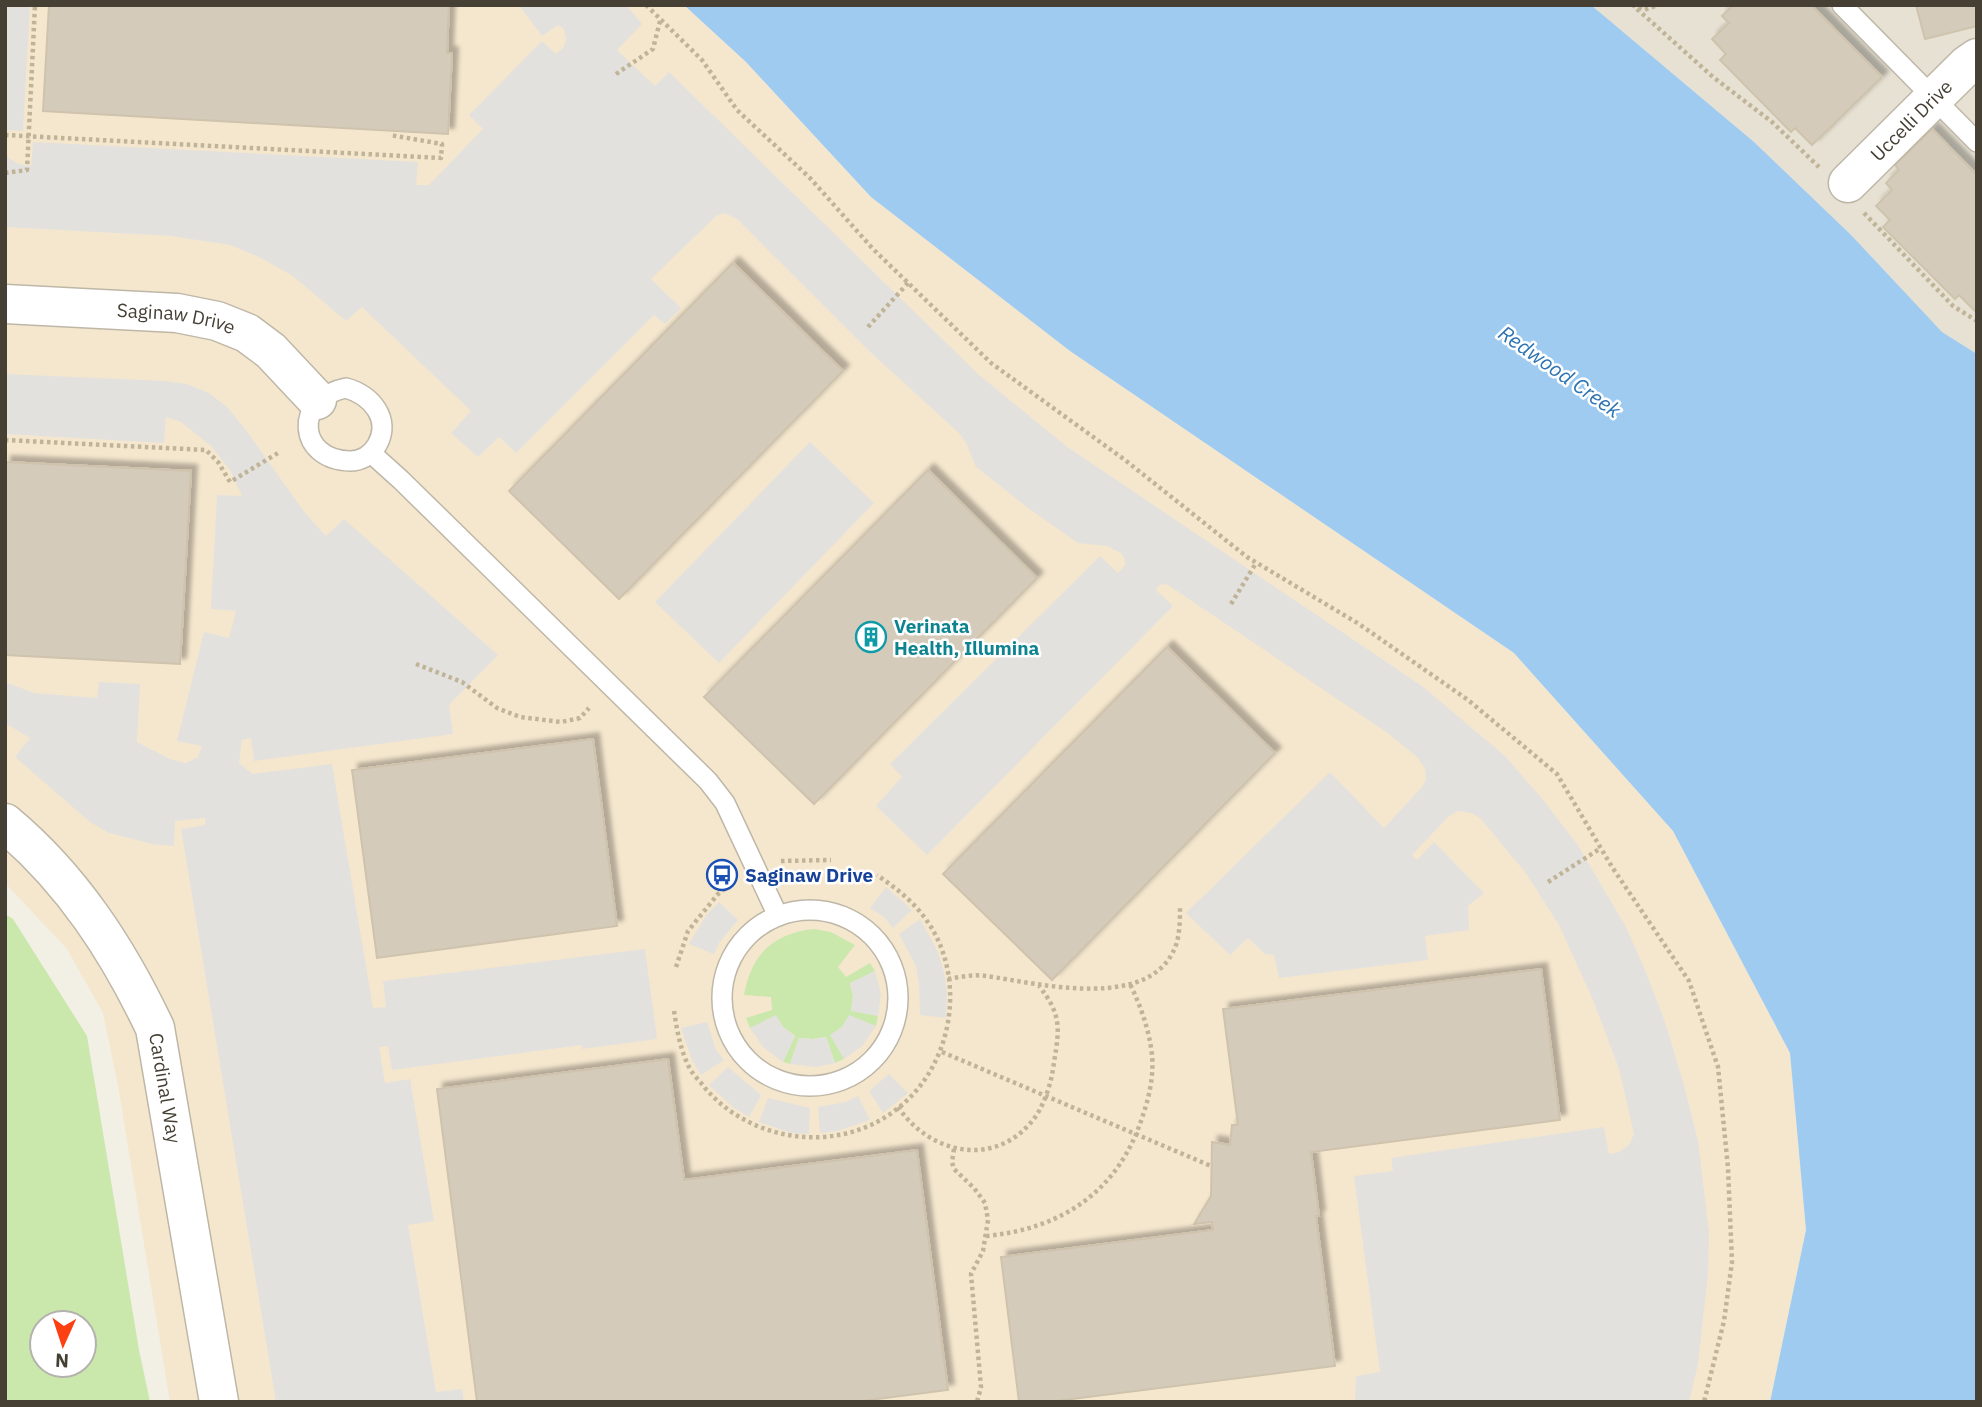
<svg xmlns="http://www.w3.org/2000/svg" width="1982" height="1407" viewBox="0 0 1982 1407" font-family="'IBM Plex Sans',sans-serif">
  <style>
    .residential { fill: #e6e1d2 }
    .commercial { fill: #f5e7ce }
    .green { fill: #cae8ac; fill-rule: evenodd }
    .parking { fill: #e3e1dd }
    .water { fill: #9fcbf1 }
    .building { fill: #d4cbba; stroke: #cfc3ad; stroke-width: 2; filter: url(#shadow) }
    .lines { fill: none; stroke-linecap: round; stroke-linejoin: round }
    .service-casing { stroke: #beb7a7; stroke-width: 22 }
    .minor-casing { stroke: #beb7a7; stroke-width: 41 }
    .path { stroke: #c0b498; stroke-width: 4.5; stroke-dasharray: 3.5 3.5; stroke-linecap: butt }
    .service { stroke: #fff; stroke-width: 19 }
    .minor { stroke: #fff; stroke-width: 38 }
    .labels { text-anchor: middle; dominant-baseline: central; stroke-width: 5; stroke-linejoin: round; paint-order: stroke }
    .street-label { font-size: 19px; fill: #453f34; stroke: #fff }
    .culture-label { font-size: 19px; font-weight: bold; fill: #0d838f; stroke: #fff; text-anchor: start }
    .transit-label { font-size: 19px; font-weight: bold; fill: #164399; stroke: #fff; text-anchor: start }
    .water-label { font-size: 21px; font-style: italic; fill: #2c73b2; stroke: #fff }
  </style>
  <defs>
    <filter id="shadow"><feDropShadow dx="6" dy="-6" stdDeviation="2" flood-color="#0004"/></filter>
  </defs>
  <rect width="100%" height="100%" fill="#f2efe4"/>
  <path class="residential" d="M1591,5H1977V354L1942,332L1754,142Z"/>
  <path class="commercial" d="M5,5H684L746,62L871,197L1070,351L1514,653L1673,831L1790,1053L1806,1230L1770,1402H170L118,1086L103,1013L67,949L5,883Z"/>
  <g class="green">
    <path d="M5,914L13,919L87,1036L139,1350L150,1402H5ZM42,1323H84V1365H42Z"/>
    <path d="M814,929L831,932L855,945L838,967L846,977L870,963L875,971L850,984L853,996L852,1010L878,1016L876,1026L849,1016L842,1027L831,1035L844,1059L835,1063L826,1037L813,1039L799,1038L790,1064L783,1062L795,1036L783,1027L776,1016L750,1028L746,1018L772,1010L771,997L744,995C751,955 773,933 814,929Z"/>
  </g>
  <g class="parking">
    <path d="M5,5H30L23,131L5,130Z"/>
    <path d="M519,5H626L642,24L617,50L655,86L669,72L978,374L1066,446L1422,686L1505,756L1544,801L1577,844L1626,927L1645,970L1665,1022L1684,1085L1698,1141L1709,1232L1708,1274L1698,1364L1689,1402H1355L1356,1376L1380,1372L1354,1176L1393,1171L1391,1158L1604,1127L1609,1154L1619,1152L1629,1145L1634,1134L1619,1069L1593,1000L1559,925L1525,872L1480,818L1471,813L1458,811L1449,816L1412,855L1417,860L1434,842L1484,893L1468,906L1469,930L1425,936L1428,960L1279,978L1274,955L1265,954L1248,938L1230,955L1186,913L1330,772L1384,828L1422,787L1426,779L1425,768L1417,757L1389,734L1168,585L1161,584L1156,590L1173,606L927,855L876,806L902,777L890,764L1100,556L1118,573L1125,565V560L1121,553L1107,546L1078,543L1028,508L976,467L966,443L960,434L869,351L737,219L725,213L716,216L651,279L681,308L665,324L654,315L516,453L499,437L478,457L451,433L471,411L362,307L346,321L293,276L259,257L230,245L171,236L5,227V156L19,164L31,166L33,142L418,162L416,185H429L483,129L469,115L542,41L556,54L563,48L566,40L564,29L558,25L542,36Z"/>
    <path d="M5,374L165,381L187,384L209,393L227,407L246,430L305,513L326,536L344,519L498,655L449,705L453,734L254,761L251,738L242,740L239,763L253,774L332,764L373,1008L386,1007L383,981L645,949L657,1039L582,1049V1045L392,1070L388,1046L379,1047L385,1083L410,1079L434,1221L408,1225L436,1392L462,1389L464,1402H276L181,829L205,825V818L175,821L174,846L152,844L109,833L90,822L15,757L30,738L5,723V682L34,693L97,698L99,682L140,684L137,742L170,759L186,763L198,757L202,746L177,741L204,632L229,638L236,611L211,609L217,495L242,496L230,470L211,446L181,422L166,417L164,443L5,434Z"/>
    <path d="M810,442L874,503L719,663L655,602Z"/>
    <path d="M886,887L912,910L893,928L884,917L870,908Z"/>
    <path d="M719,902L738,920L719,943L714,954L689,944L707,914Z"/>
    <path d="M920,919L938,952L944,972L947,993L946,1018L920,1015L919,984L916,966L899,934Z"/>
    <path d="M875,971L881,994L878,1016L851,1011L853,996L850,983Z"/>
    <path d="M776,1015L783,1027L795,1036L783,1062L763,1047L750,1028Z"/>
    <path d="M849,1015L876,1026L862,1046L844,1059L830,1035L842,1027Z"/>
    <path d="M707,1022L716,1050L724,1060L701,1075L692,1060L681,1028Z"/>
    <path d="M826,1037L835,1063L816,1067L790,1064L799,1038L813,1039Z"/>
    <path d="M728,1067L761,1095L749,1117L733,1107L709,1085Z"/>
    <path d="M889,1074L908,1093L883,1113L869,1091Z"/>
    <path d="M858,1096L870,1120L837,1131L820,1133L818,1107L846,1102Z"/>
    <path d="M768,1098L810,1108L809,1134L791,1133L759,1122Z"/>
  </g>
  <path class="water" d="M684,5H1591L1754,142L1851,235L1942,332L1977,354V1402H1770L1806,1230L1790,1053L1673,831L1514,653L1070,351L871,197L746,62Z"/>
  <g class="building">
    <path d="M49,5H449L447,53H452L448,134L43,111Z"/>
    <path d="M1733,5H1811L1882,77L1812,145L1795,128L1791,132L1720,60L1726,54L1712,39L1729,23L1722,16Z"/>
    <path d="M1916,5H1977V26L1925,39Z"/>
    <path d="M1932,129L1977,175L1976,312L1959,295L1955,299L1883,227L1890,220L1876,206L1892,190L1886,183L1899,170L1895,165Z"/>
    <path d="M733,263L843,371L619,599L509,491Z"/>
    <path d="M5,462L191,471L180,664L5,655Z"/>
    <path d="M928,470L1037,578L814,804L704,697Z"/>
    <path d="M1167,647L1275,753L1052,980L943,874Z"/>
    <path d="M593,739L617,926L377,958L352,770Z"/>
    <path d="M1541,969L1560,1120L1311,1152L1319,1216H1316L1335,1366L1048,1402H1019L1001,1257L1213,1230L1212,1222L1194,1224L1211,1196L1212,1142L1230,1145L1232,1125H1238L1223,1009Z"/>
    <path d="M668,1059L684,1180L917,1150L948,1390L854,1402H477L437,1089Z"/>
  </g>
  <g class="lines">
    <g class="service-casing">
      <g id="service">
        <path d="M1842,5L1977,142"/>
        <path d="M346,388C371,395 392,419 377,445C371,455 361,461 350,461C297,460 293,398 346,388Z"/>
        <path d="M371,453L401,480L708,781L725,803L778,916"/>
        <circle cx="810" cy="998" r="88"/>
      </g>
    </g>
    <g class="minor-casing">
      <g id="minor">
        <path id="s1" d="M1848,183L1967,65L1977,58"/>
        <path id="s2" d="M5,304L177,313L217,321L247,333L271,351L317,400"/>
        <path id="s3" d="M5,823C72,879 118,950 155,1028L219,1402"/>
      </g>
    </g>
    <g class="path">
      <path d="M646,5L702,60L737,110L810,178L873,249L991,363L1125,460L1247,557L1359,624L1468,700L1557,774L1612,867L1689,981L1718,1067L1728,1168L1732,1262L1724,1321L1704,1402"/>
      <path d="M1632,5L1644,10L1658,5"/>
      <path d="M1637,9L1713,77L1772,122L1819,167"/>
      <path d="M616,74L653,49L660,21"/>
      <path d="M5,135L441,158L442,144L390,135"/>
      <path d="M5,173L27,170L35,5"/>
      <path d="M1864,213L1953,306L1977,321"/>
      <path d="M868,327L908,283"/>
      <path d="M5,440L206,450L218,462L230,482L278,453"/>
      <path d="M1231,604L1256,563"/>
      <path d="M416,664L462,682L497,708L520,717L561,722L580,718L589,708"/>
      <path d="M781,861L831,860"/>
      <path d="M1548,882L1601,848"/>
      <path d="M676,967L688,931L718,894L733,883"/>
      <path d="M948,979C960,977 973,974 986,976C1037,983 1155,1014 1177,942C1180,930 1180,917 1180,905"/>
      <path d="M674,1011C677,1030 680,1049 689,1067C693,1075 700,1081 705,1088C751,1142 835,1154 893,1112C955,1068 970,972 921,913C909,898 893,886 877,875"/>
      <path d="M942,1052L1211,1166"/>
      <path d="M898,1107C932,1157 1001,1169 1038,1113C1047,1097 1052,1079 1054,1062C1060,1027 1061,1014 1039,986"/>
      <path d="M954,1149L952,1162L954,1169L974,1188L985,1203L988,1220L983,1251L971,1274L981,1387L977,1402"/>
      <path d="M986,1236C1061,1229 1118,1192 1142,1118C1149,1098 1154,1076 1152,1055C1149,1029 1141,1007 1130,984"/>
    </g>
    <use href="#service" class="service"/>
    <use href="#minor" class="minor"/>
  </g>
  <defs>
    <g id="building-ring" transform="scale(1.575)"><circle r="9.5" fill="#fff" stroke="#0f9aa8" stroke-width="1.5"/><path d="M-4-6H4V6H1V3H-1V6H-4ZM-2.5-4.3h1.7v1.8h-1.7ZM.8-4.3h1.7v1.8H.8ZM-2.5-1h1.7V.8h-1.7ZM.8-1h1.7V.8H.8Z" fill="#0f9aa8"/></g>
    <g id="bus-ring" transform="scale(1.575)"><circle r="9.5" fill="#fff" stroke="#1a4fb4" stroke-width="1.5"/><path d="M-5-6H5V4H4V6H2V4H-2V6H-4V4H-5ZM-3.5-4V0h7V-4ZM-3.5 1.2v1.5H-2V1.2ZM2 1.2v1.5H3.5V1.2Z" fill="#1a4fb4"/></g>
  </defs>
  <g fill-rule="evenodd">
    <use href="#building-ring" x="871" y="637"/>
    <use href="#bus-ring" x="722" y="875"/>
  </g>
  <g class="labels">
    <g class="street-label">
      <text stroke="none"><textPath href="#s1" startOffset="89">Uccelli Drive</textPath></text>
      <text stroke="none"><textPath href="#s2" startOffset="172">Saginaw Drive</textPath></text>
      <text stroke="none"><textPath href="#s3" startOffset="317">Cardinal Way</textPath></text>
    </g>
    <g class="culture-label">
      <text x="894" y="626">Verinata<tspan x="894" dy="22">Health, Illumina</tspan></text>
    </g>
    <g class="transit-label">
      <text x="745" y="875">Saginaw Drive</text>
    </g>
    <g class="water-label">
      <text transform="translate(1560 371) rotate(35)">Redwood Creek</text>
    </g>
  </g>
  <rect width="1982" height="1407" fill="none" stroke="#453f34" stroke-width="14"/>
  <g transform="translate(63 1344) rotate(183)"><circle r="33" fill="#ffffff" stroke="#b5b2ae" stroke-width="2"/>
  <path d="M0-5L12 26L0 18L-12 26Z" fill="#fd4011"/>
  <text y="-10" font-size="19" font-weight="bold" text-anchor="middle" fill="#453f34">N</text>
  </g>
</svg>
